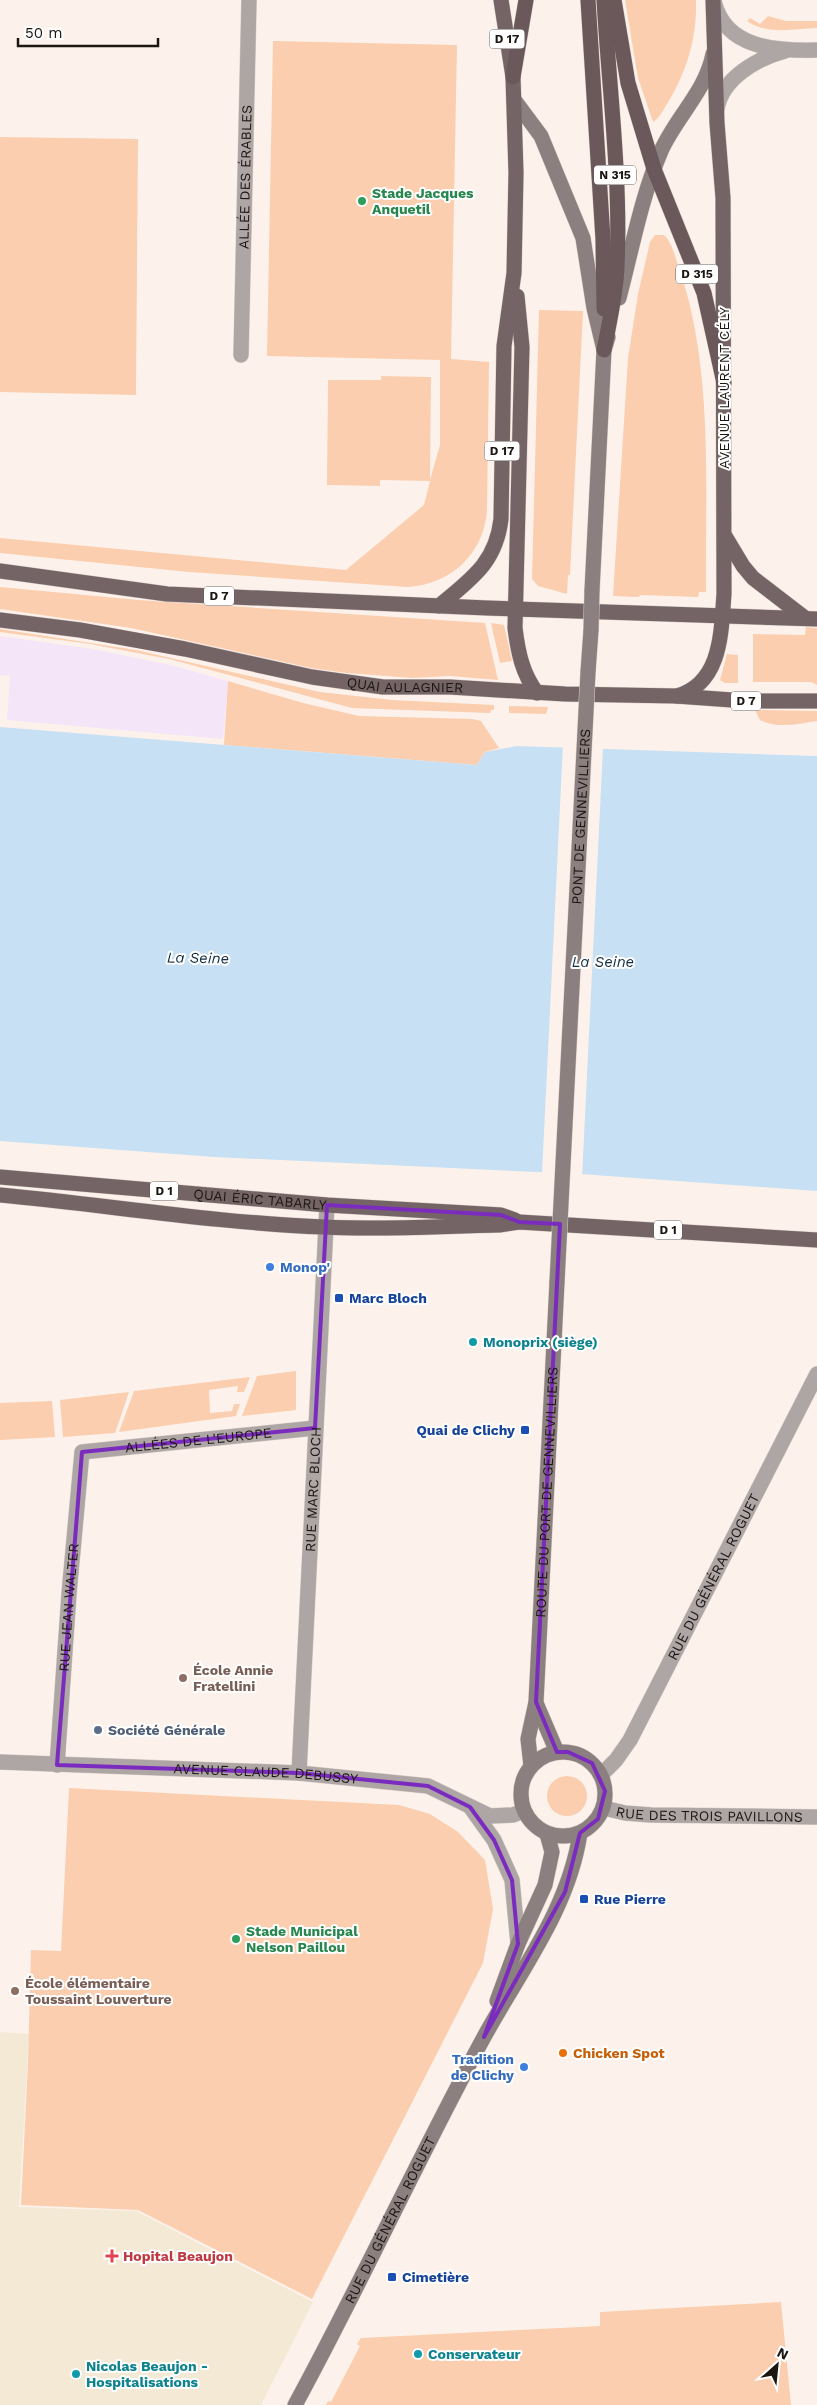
<svg xmlns="http://www.w3.org/2000/svg" width="817" height="2405" viewBox="0 0 817 2405" font-family="'Work Sans',sans-serif">
  <style>
    .industrial { fill: #f4e5f8 }
    .medical { fill: #f4e9d5 }
    .green { fill: #fbceaf }
    .water { fill: #c7e0f4 }
    .pier { fill: #fdf2eb }
    .lines { fill: none; stroke-linecap: round; stroke-linejoin: round }
    .minor-casing { stroke: #d9cfc8; stroke-width: 16 }
    .tertiary-casing { stroke: #d9cfc8; stroke-width: 16 }
    .secondary-casing { stroke: #d9cfc8; stroke-width: 16 }
    .primary-casing { stroke: #d9cfc8; stroke-width: 16 }
    .trunk-casing { stroke: #d9cfc8; stroke-width: 16 }
    .minor { stroke: #aea5a5; stroke-width: 15 }
    .tertiary { stroke: #aea5a5; stroke-width: 15 }
    .secondary { stroke: #8c7f7f; stroke-width: 15 }
    .primary { stroke: #746465; stroke-width: 15 }
    .trunk { stroke: #6a585a; stroke-width: 15 }
    .secondary-bridge-casing { stroke: #d9cfc8; stroke-width: 16; stroke-linecap: butt }
    .secondary-bridge { stroke: #8c7f7f; stroke-width: 15 }
    .marked { fill: none; stroke: #7b2cbf; stroke-width: 4; stroke-linejoin: round }
    .leisure-dot { fill: #2e9e5b; stroke: #fff; stroke-width: 2 }
    .shop-dot { fill: #3f7fe0; stroke: #fff; stroke-width: 2 }
    .transit-dot { fill: #1a4fb4; stroke: #fff; stroke-width: 2 }
    .culture-dot { fill: #0f9aa8; stroke: #fff; stroke-width: 2 }
    .education-dot { fill: #8d6e63; stroke: #fff; stroke-width: 2 }
    .service-dot { fill: #5c6f8a; stroke: #fff; stroke-width: 2 }
    .food-dot { fill: #e8710a; stroke: #fff; stroke-width: 2 }
    .health-dot { fill: #e0444e; stroke: #fff; stroke-width: 2 }
    .labels { text-anchor: middle; dominant-baseline: central; stroke-width: 4; stroke-linejoin: round; paint-order: stroke }
    .shield { fill: #fff; stroke: #605c59; stroke-width: 1 }
    .shield-label { font-size: 12px; font-weight: bold; fill: #1c1612 }
    .street-label { font-size: 14px; fill: #1c1612; stroke: #fff }
    .leisure-label { font-size: 14px; font-weight: bold; fill: #27864d; stroke: #fff; text-anchor: start }
    .shop-label { font-size: 14px; font-weight: bold; fill: #366cbe; stroke: #fff; text-anchor: start }
    .transit-label { font-size: 14px; font-weight: bold; fill: #164399; stroke: #fff; text-anchor: start }
    .culture-label { font-size: 14px; font-weight: bold; fill: #0d838f; stroke: #fff; text-anchor: start }
    .education-label { font-size: 14px; font-weight: bold; fill: #785e54; stroke: #fff; text-anchor: start }
    .service-label { font-size: 14px; font-weight: bold; fill: #4e5e75; stroke: #fff; text-anchor: start }
    .food-label { font-size: 14px; font-weight: bold; fill: #c56008; stroke: #fff; text-anchor: start }
    .health-label { font-size: 14px; font-weight: bold; fill: #be3a42; stroke: #fff; text-anchor: start }
    .water-label { font-size: 15px; font-style: italic; fill: #112e42; stroke: #fff }
  </style>
  <rect width="100%" height="100%" fill="#fdf2eb"/>
  <path class="industrial" d="M0,636L93,649L171,665L228,681L223,739L7,720L10,676L0,675Z"/>
  <path class="medical" d="M0,2032L29,2034L19,2207L136,2211L313,2302L261,2405H0Z"/>
  <g class="green">
    <path d="M625,0H696C697,38 687,72 667,104C663,110 659,119 653,122L638,78Z"/>
    <path d="M768,16L786,21H817V28C795,29 766,35 747,21L750,18L760,24Z"/>
    <path d="M273,41L457,45L451,359L489,362L487,510C484,554 451,584 408,587L189,572L0,553V538L346,570L424,505L430,481L380,480V486L327,485L328,380H381V376L431,377L430,480L440,445V360L267,356Z"/>
    <path d="M0,137L138,139L136,395L0,392Z"/>
    <path d="M655,235H664C671,241 674,253 677,262C714,365 705,481 706,588V592H699L698,597L641,595L638,597L613,596L628,358L638,294L650,242Z"/>
    <path d="M539,310L583,311L570,575H568L567,594L538,586L532,579Z"/>
    <path d="M0,587L138,600L485,623L498,680L450,676L412,678L347,673L311,668L131,628L0,609Z"/>
    <path d="M491,623L504,625L512,661L500,663Z"/>
    <path d="M806,627L817,628V685L811,682H753V634L805,635Z"/>
    <path d="M0,629L136,650L320,692L392,700L494,705V710H491L490,713L352,708L169,659L90,644L0,632Z"/>
    <path d="M727,654L738,655V683H725L720,680Z"/>
    <path d="M228,681L303,703L359,716L472,719L481,721L499,748L485,752L477,765L224,745Z"/>
    <path d="M509,706L548,707L546,714L509,713Z"/>
    <path d="M755,710L817,711V721C798,724 778,729 760,720Z"/>
    <path d="M296,1371V1410L242,1416L257,1376Z"/>
    <path d="M250,1377L244,1392H237L238,1386L209,1390L210,1413L232,1411L234,1404H240L236,1416L119,1432L134,1391Z"/>
    <path d="M129,1392L115,1433L63,1437L60,1400Z"/>
    <path d="M52,1401L55,1437L0,1440V1403Z"/>
    <circle cx="567" cy="1796" r="20"/>
    <path d="M69,1788L399,1805L430,1814L458,1832L485,1860L493,1909L483,1963L312,2299L138,2210L21,2205L28,2062L31,1950L61,1951Z"/>
    <path d="M781,2302L791,2405H326L328,2401L331,2402L360,2346L357,2344L361,2338L600,2326V2312Z"/>
  </g>
  <path class="water" d="M0,727L477,765L485,752L517,746L817,756V1191L580,1174L214,1157L0,1141Z"/>
  <path class="pier" d="M563,745L603,747L582,1177L542,1174Z"/>
  <g class="lines">
    <g class="minor-casing">
      <g id="minor">
        <path d="M714,1C725,49 777,51 817,50"/>
        <path d="M717,109C722,78 758,58 785,51"/>
        <path id="s1" d="M241,355L249,0"/>
        <path id="s2" d="M57,1765L69,1594L82,1452L315,1428"/>
        <path id="s3" d="M299,1773L327,1205"/>
        <path id="s4" d="M604,1808L625,1813L651,1815L817,1817"/>
      </g>
    </g>
    <g class="tertiary-casing">
      <g id="tertiary">
        <path id="s5" d="M0,1762L299,1773L428,1786L490,1816L513,1815L523,1811"/>
        <path id="s6" d="M601,1775L616,1760L630,1740L817,1374"/>
        <path d="M471,1808L494,1840L512,1880L518,1944"/>
      </g>
    </g>
    <g class="secondary-casing">
      <g id="secondary">
        <path d="M515,101L541,136L583,238L594,308L604,350"/>
        <path d="M619,298C632,249 641,198 661,151C676,117 706,91 713,54"/>
        <path d="M592,591L604,350L608,337"/>
        <path d="M588,672L591,630"/>
        <path d="M536,1703L557,1752"/>
        <circle cx="563" cy="1794" r="42"/>
        <path id="s7" d="M531,1766L528,1739L536,1702L557,1282"/>
        <path d="M497,2001L518,1944L545,1885L552,1852L547,1834"/>
        <path id="s8" d="M295,2405C361,2284 418,2158 484,2037C520,1971 569,1909 580,1833"/>
      </g>
    </g>
    <g class="primary-casing">
      <g id="primary">
        <path d="M517,296L522,347L515,628C518,652 522,673 537,693"/>
        <path d="M725,536L743,566L753,578L805,618"/>
        <path d="M0,571L167,594L487,608L817,619"/>
        <path d="M439,606C471,579 496,563 501,519L504,346L514,273L516,173L513,77L501,0"/>
        <path id="s9" d="M0,620L80,630L185,649L312,677L383,687H450L565,694L676,696L746,701H817"/>
        <path d="M677,696C722,683 721,632 724,594L723,198L717,123L713,0"/>
        <path id="s10" d="M0,1177L327,1205L501,1215L515,1220"/>
        <path d="M0,1195C108,1205 216,1223 325,1227C383,1230 442,1226 499,1225L519,1222L817,1240"/>
      </g>
    </g>
    <g class="trunk-casing">
      <g id="trunk">
        <path d="M588,0L603,239L604,309"/>
        <path d="M604,0C609,88 621,178 617,267C616,295 609,323 604,350"/>
        <path d="M614,0L628,83L654,169L704,293L724,383"/>
        <path d="M513,77L526,0"/>
      </g>
    </g>
    <use href="#minor" class="minor"/>
    <use href="#tertiary" class="tertiary"/>
    <use href="#secondary" class="secondary"/>
    <use href="#primary" class="primary"/>
    <use href="#trunk" class="trunk"/>
    <g class="secondary-bridge-casing">
      <g id="secondary-bridge">
        <path d="M591,630L592,591"/>
        <path id="s11" d="M557,1282L588,672"/>
      </g>
    </g>
    <use href="#secondary-bridge" class="secondary-bridge"/>
  </g>
  <path class="marked" d="M327,1205L501,1215L519,1222L560,1224L536,1702L557,1752H568L592,1763L605,1791L598,1819L580,1833L565,1892L484,2037L518,1944L512,1880L494,1840L470,1807L428,1786L299,1773L57,1765L82,1452L315,1428Z"/>
  <g class="leisure-dot">
    <circle cx="362" cy="201" r="5"/>
    <circle cx="236" cy="1939" r="5"/>
  </g>
  <g class="shop-dot">
    <circle cx="270" cy="1267" r="5"/>
    <circle cx="524" cy="2067" r="5"/>
  </g>
  <g class="transit-dot">
    <rect x="334" y="1293" width="10" height="10" rx="2.5"/>
    <rect x="520" y="1425" width="10" height="10" rx="2.5"/>
    <rect x="579" y="1894" width="10" height="10" rx="2.5"/>
    <rect x="387" y="2272" width="10" height="10" rx="2.5"/>
  </g>
  <g class="culture-dot">
    <circle cx="473" cy="1342" r="5"/>
    <circle cx="418" cy="2354" r="5"/>
    <circle cx="76" cy="2374" r="5"/>
  </g>
  <g class="education-dot">
    <circle cx="183" cy="1678" r="5"/>
    <circle cx="15" cy="1991" r="5"/>
  </g>
  <circle class="service-dot" cx="98" cy="1730" r="5"/>
  <circle class="food-dot" cx="563" cy="2053" r="5"/>
  <path class="health-dot" d="M109.5 2248.5h5v5h5v5h-5v5h-5v-5h-5v-5h5z"/>
  <g class="labels">
    <g class="shield">
      <rect x="489.5" y="29.5" width="35" height="19" rx="4"/>
      <rect x="594" y="165.5" width="42" height="19" rx="4"/>
      <rect x="676" y="264.5" width="42" height="19" rx="4"/>
      <rect x="484.5" y="441.5" width="35" height="19" rx="4"/>
      <rect x="204" y="586.5" width="30" height="19" rx="4"/>
      <rect x="731" y="691.5" width="30" height="19" rx="4"/>
      <rect x="150" y="1181.5" width="28" height="19" rx="4"/>
      <rect x="654" y="1220.5" width="28" height="19" rx="4"/>
    </g>
    <g class="shield-label">
      <text x="507" y="39">D 17</text>
      <text x="615" y="175">N 315</text>
      <text x="697" y="274">D 315</text>
      <text x="502" y="451">D 17</text>
      <text x="219" y="596">D 7</text>
      <text x="746" y="701">D 7</text>
      <text x="164" y="1191">D 1</text>
      <text x="668" y="1230">D 1</text>
    </g>
    <g class="street-label">
      <text stroke="none"><textPath href="#s1" startOffset="178">ALLÉE DES ÉRABLES</textPath></text>
      <text transform="translate(724 388) rotate(-90)">AVENUE LAURENT CÉLY</text>
      <text stroke="none"><textPath href="#s9" startOffset="411">QUAI AULAGNIER</textPath></text>
      <text stroke="none"><textPath href="#s11" startOffset="466">PONT DE GENNEVILLIERS</textPath></text>
      <text stroke="none"><textPath href="#s10" startOffset="261">QUAI ÉRIC TABARLY</textPath></text>
      <text stroke="none"><textPath href="#s2" startOffset="431">ALLÉES DE L'EUROPE</textPath></text>
      <text stroke="none"><textPath href="#s3" startOffset="284">RUE MARC BLOCH</textPath></text>
      <text stroke="none"><textPath href="#s7" startOffset="275">ROUTE DU PORT DE GENNEVILLIERS</textPath></text>
      <text stroke="none"><textPath href="#s6" startOffset="229">RUE DU GÉNÉRAL ROGUET</textPath></text>
      <text stroke="none"><textPath href="#s2" startOffset="158">RUE JEAN WALTER</textPath></text>
      <text stroke="none"><textPath href="#s5" startOffset="266">AVENUE CLAUDE DEBUSSY</textPath></text>
      <text stroke="none"><textPath href="#s4" startOffset="106">RUE DES TROIS PAVILLONS</textPath></text>
      <text stroke="none"><textPath href="#s8" startOffset="208">RUE DU GÉNÉRAL ROGUET</textPath></text>
    </g>
    <g class="leisure-label">
      <text x="372" y="193">Stade Jacques<tspan x="372" dy="16">Anquetil</tspan></text>
      <text x="246" y="1931">Stade Municipal<tspan x="246" dy="16">Nelson Paillou</tspan></text>
    </g>
    <g class="shop-label">
      <text x="280" y="1267">Monop'</text>
      <text x="514" y="2059" text-anchor="end">Tradition<tspan x="514" dy="16">de Clichy</tspan></text>
    </g>
    <g class="transit-label">
      <text x="349" y="1298">Marc Bloch</text>
      <text x="515" y="1430" text-anchor="end">Quai de Clichy</text>
      <text x="594" y="1899">Rue Pierre</text>
      <text x="402" y="2277">Cimetière</text>
    </g>
    <g class="culture-label">
      <text x="483" y="1342">Monoprix (siège)</text>
      <text x="428" y="2354">Conservateur</text>
      <text x="86" y="2366">Nicolas Beaujon -<tspan x="86" dy="16">Hospitalisations</tspan></text>
    </g>
    <g class="education-label">
      <text x="193" y="1670">École Annie<tspan x="193" dy="16">Fratellini</tspan></text>
      <text x="25" y="1983">École élémentaire<tspan x="25" dy="16">Toussaint Louverture</tspan></text>
    </g>
    <g class="service-label">
      <text x="108" y="1730">Société Générale</text>
    </g>
    <g class="food-label">
      <text x="573" y="2053">Chicken Spot</text>
    </g>
    <g class="health-label">
      <text x="123" y="2256">Hopital Beaujon</text>
    </g>
    <g class="water-label">
      <text transform="translate(198 958) rotate(1)">La Seine</text>
      <text x="603" y="962">La Seine</text>
    </g>
  </g>
  <g transform="translate(777 2365) rotate(27)" stroke="#ffffff" stroke-width="4" paint-order="stroke">
  <path d="M0-4L9 19L0 12L-9 19Z" fill="#1c1612"/>
  <text y="-8" font-size="14" font-weight="bold" text-anchor="middle" fill="#1c1612">N</text>
  </g>
  <path d="M18 38v8h140v-8" fill="none" stroke="#1c1612" stroke-width="2.5"/>
  <text x="25" y="38" font-size="15" fill="#1c1612" stroke="#ffffff" stroke-width="4" paint-order="stroke">50 m</text>
</svg>
